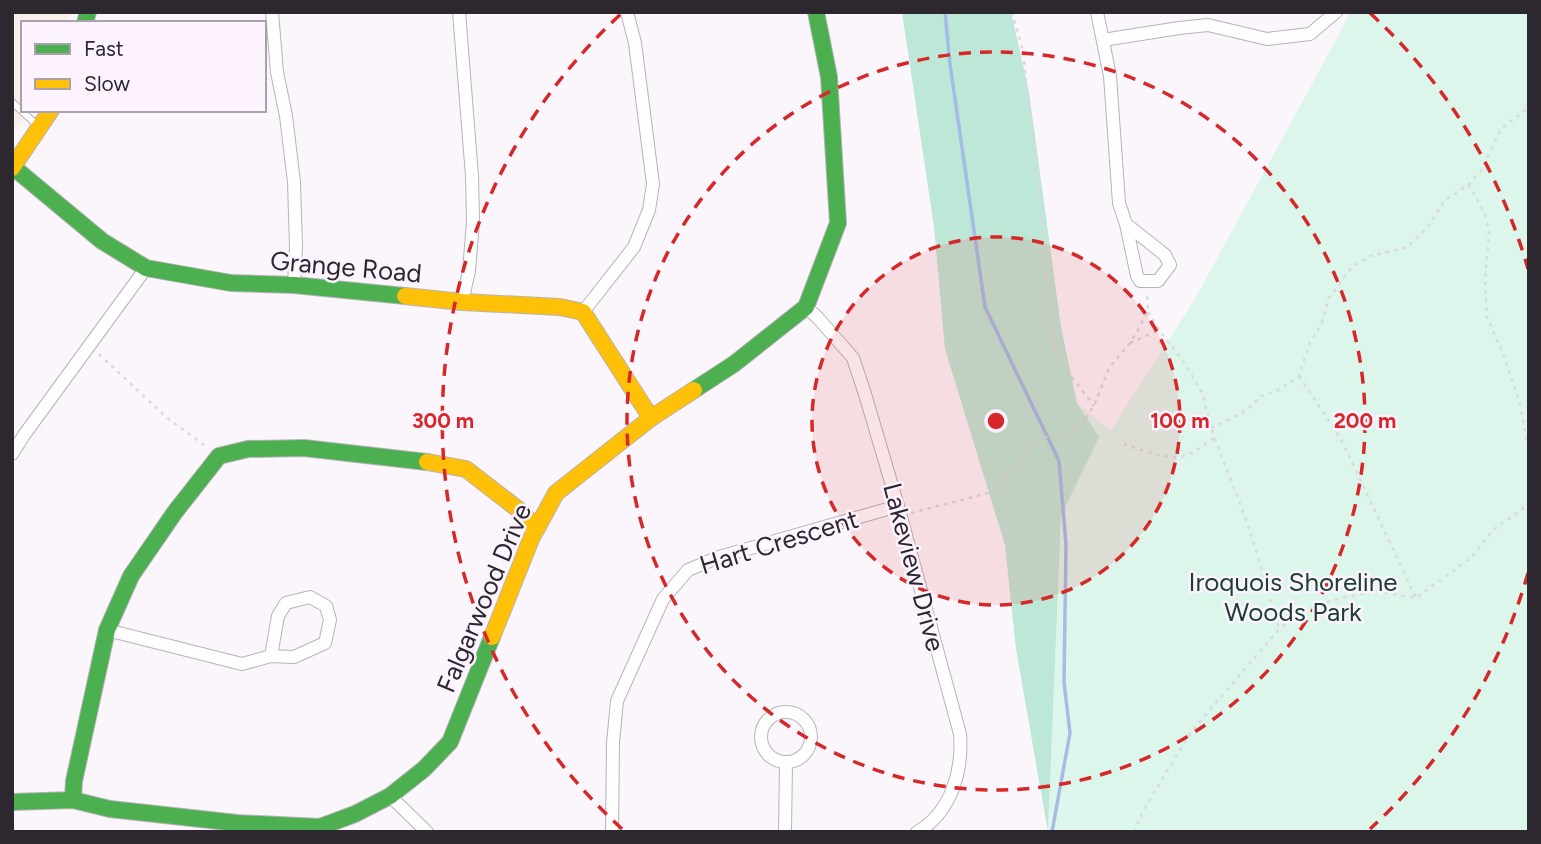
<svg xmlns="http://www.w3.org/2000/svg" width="1541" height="844" viewBox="0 0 1541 844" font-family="Figtree,sans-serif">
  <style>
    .education { fill: #faefe8 }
    .green { fill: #ddf6ec }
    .forest { fill: #bde7d6 }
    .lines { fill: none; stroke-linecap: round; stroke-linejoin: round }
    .stream { stroke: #a5bce7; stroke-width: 3.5 }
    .lane-casing { stroke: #b7b3b8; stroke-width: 8 }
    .street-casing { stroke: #b7b3b8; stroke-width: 14 }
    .fast-casing { stroke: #b7b3b8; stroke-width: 18 }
    .slow-casing { stroke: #b7b3b8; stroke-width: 18 }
    .path { stroke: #dbd9dc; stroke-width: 2.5; stroke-dasharray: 3.5 5; stroke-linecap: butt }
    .lane { stroke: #fefeff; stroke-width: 6 }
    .street { stroke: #fefeff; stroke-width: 12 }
    .fast { stroke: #4caf50; stroke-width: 16 }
    .slow { stroke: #ffc107; stroke-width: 16 }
    .ring { fill: none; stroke: #d62828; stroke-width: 3.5; stroke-dasharray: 12 9 }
    .labels { text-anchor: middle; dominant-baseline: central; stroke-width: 5; stroke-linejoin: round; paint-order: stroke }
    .street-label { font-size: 26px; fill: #2d282f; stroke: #fcf3ff }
    .park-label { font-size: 26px; fill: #1c4032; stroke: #fcf3ff }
    .centre { fill: #d62828; stroke: #fcf3ff; stroke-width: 3.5 }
    .ring-label { font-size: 21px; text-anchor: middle; font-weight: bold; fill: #d62828; stroke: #fcf3ff; stroke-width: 5; stroke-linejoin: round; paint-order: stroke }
  </style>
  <rect width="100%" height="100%" fill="#fbf6fc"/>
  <path class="education" d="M12,12H70L67,23H23V110H31L12,132Z"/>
  <path class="green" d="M1351,12H1529V832H1048L1061,516L1099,437L1077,403L1111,430L1195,299Z"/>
  <path class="forest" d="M902,12H1011L1029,92L1061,327L1077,403L1099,437L1061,516L1048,832L1016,649L1005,545L945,349L934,227Z"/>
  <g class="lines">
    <path class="stream" d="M945,12L950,64L985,307L1059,461L1066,545L1064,682L1070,733L1052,832"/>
    <g class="lane-casing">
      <path id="lane" d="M12,102L38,126"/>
    </g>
    <g class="street-casing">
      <g id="street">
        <path d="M272,12L277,72L286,116L294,182L296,247L294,285"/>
        <path d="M459,12L472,176L473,222L469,271L462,302"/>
        <path d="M1097,12L1110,76L1119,203L1126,224L1137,276L1140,281H1158L1170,265L1165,255L1126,224"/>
        <path d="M1103,40L1179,28L1208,25L1267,39L1310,34L1336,12"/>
        <path d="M806,307L818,318L853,358L865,394L898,506L960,734C963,771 951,813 917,832"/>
        <path d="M583,312L634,247L649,210L653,184L635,43L627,12"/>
        <path d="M12,454L24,435L146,268"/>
        <path d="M107,630L242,664L271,656L294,657L325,643L330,620L326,606L310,597L286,603L278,616L271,656"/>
        <circle cx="786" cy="737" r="25"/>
        <path d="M390,796L427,832"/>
        <path d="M612,832L613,743L617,701L663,599L688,570L719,557L898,506"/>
        <path d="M785,832L786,762"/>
      </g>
    </g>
    <g class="fast-casing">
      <g id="fast">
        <path d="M85,23L88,12"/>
        <path d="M13,167L102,241L146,268L231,283L294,285L405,296"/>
        <path d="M694,390L734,364L806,307L838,223L829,77L816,12"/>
        <path d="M73,800L74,781L107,630L131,576L175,512L219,456L248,449L304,448L427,462"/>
        <path d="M12,802L73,800L110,809L237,823L320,827L355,814L390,796L424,769L450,742L492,637"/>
      </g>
    </g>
    <g class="slow-casing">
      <g id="slow">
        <path d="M12,168L51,110"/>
        <path d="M405,296L462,302L560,307L583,312L651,418"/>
        <path d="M427,462L466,469L519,510L537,528"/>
        <path d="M492,637L531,539L556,493L651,418L694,390"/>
      </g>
    </g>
    <g class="path">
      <path d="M1012,12L1023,51L1056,357L1094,406"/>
      <path d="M1469,184L1485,215L1489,232L1485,280L1487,317L1503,354L1519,401L1529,451"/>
      <path d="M1148,312L1159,330L1183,361L1202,392L1211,428L1251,533L1279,629"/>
      <path d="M1130,343L1159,330"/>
      <path d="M99,354L166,417L208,448"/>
      <path d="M1299,376L1341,439L1416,598"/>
      <path d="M1211,428L1246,411L1261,396L1277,391L1299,376L1310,342L1321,325L1329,298L1352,267L1370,256L1407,247L1428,227L1444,201L1469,184L1480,172L1501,129L1529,107"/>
      <path d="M1124,444C1138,449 1166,459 1180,457C1191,456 1206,443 1215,437"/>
      <path d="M911,513L996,491L1036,439L1060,435L1062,438L1083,422L1094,406L1109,368L1130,343L1148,312L1147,291"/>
      <path d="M1134,832L1143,811L1191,732L1279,629L1299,614L1332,600L1375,591L1416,598L1472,557L1493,530L1529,504"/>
    </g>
    <use href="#lane" class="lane"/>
    <use href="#street" class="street"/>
    <use href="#fast" class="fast"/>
    <use href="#slow" class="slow"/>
  </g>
  <circle cx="996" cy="421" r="184" fill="#d62828" fill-opacity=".12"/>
  <g class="ring">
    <circle cx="996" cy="421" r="184"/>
    <circle cx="996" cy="421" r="369"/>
    <path d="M1528 573A553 553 0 0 1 1370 829M622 829A553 553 0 0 1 622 13M1370 13A553 553 0 0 1 1528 269"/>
  </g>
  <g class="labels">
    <g class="street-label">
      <text transform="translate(346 267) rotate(5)">Grange Road</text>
      <text transform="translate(779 542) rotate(-17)">Hart Crescent</text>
      <text transform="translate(914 567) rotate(75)">Lakeview Drive</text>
      <text transform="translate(484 598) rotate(-67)">Falgarwood Drive</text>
    </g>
    <g class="park-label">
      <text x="1293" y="582">Iroquois Shoreline<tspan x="1293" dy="30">Woods Park</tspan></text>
    </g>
  </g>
  <circle cx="996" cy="421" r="10" class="centre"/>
  <g class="ring-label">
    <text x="1180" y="428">100 m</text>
    <text x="1365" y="428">200 m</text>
    <text x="443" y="428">300 m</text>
  </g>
  <rect width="1541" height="844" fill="none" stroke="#2d282f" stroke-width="28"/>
  <rect x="21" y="21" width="245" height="91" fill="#fcf3ff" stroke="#a9a2ac" stroke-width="2"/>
  <rect x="35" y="44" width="35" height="10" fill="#4caf50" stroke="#a9a2ac" stroke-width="2"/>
  <text x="84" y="56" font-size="21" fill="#2d282f">Fast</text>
  <rect x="35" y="79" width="35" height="10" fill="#ffc107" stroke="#a9a2ac" stroke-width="2"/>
  <text x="84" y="91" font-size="21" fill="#2d282f">Slow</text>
</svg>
